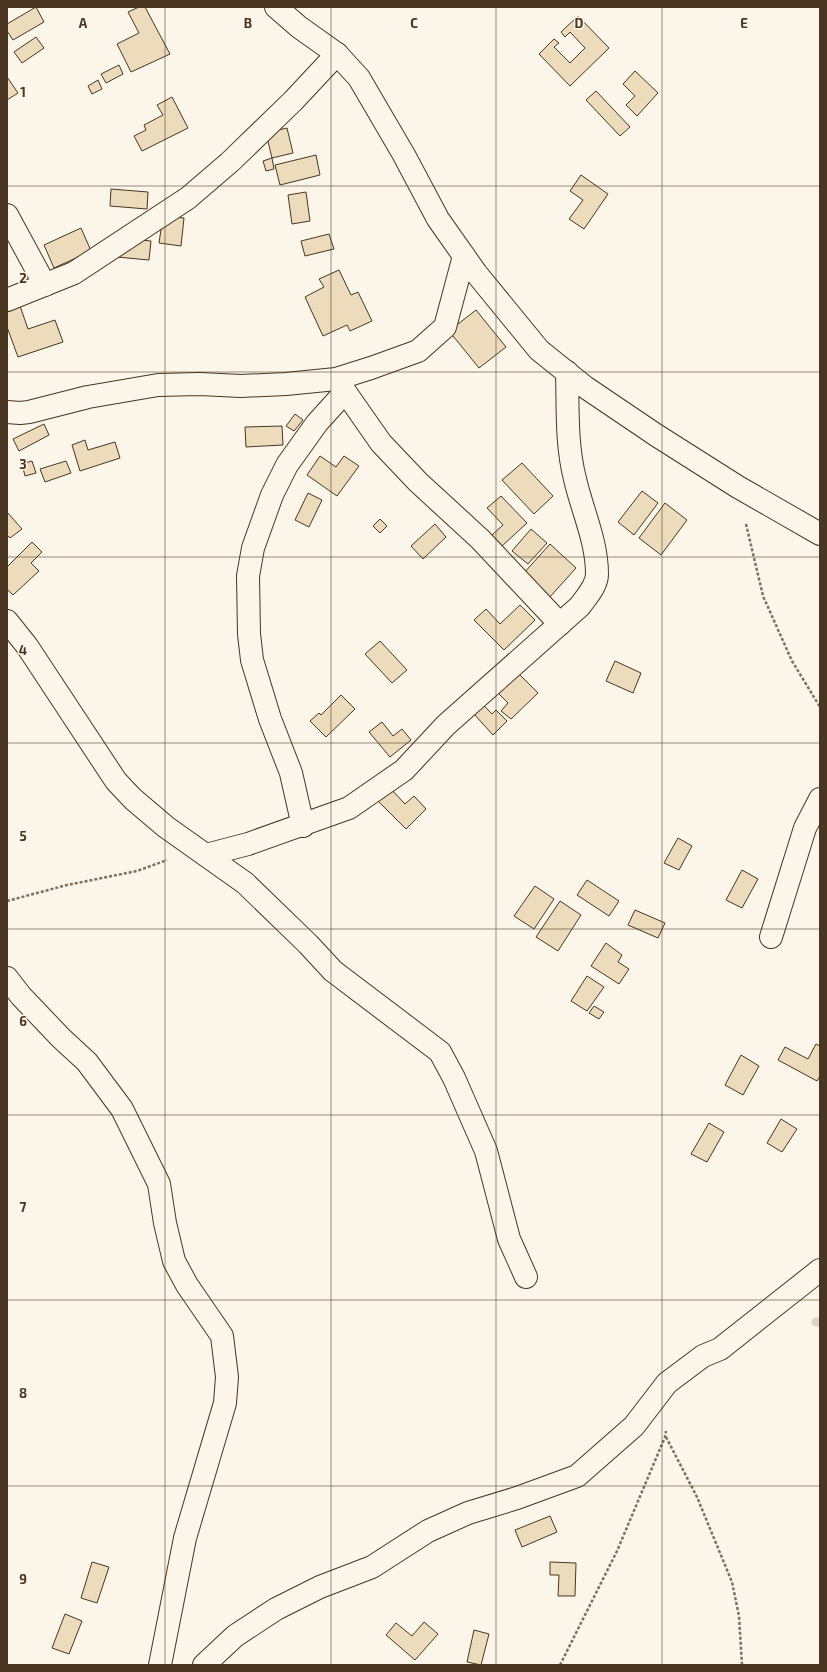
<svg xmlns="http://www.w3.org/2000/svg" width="827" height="1672" viewBox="0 0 827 1672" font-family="'Exo 2',sans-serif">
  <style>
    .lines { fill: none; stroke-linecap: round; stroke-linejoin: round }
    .stream { stroke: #dcd4c6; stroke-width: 9 }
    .building { fill: #ecdcbc; stroke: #4a3520 }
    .minor-casing { stroke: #4a3520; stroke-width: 24 }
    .path { stroke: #7f6f5c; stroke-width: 2.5; stroke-dasharray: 3 2; stroke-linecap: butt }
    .minor { stroke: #fbf6e9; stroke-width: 22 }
    .grid { fill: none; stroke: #4a3520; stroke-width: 1; stroke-opacity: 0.55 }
    .grid-label { font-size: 13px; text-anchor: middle; font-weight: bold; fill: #4a3520; stroke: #fbf6e9; stroke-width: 3; stroke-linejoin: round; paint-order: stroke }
  </style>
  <rect width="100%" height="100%" fill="#fbf6e9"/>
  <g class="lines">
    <path class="stream" d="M816,1322H820"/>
  </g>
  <g class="building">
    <path d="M36,7L44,22L13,40L7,31V24Z"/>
    <path d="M139,7H145L170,54L131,72L117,44L139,33L128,12Z"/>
    <path d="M578,16L609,48L570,86L539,54L554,39L559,43L554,47L570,63L585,48L570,32L565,37L561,32Z"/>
    <path d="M36,37L44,48L22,63L14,52Z"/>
    <path d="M119,65L123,74L106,83L101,74Z"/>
    <path d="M635,71L658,93L637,116L626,105L635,96L623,84Z"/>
    <path d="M7,77L18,93L7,100Z"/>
    <path d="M98,80L102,89L92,94L88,86Z"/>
    <path d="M596,91L630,127L620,136L586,100Z"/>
    <path d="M172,97L188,128L142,151L134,136L146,130L144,125L163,115L157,105Z"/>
    <path d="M287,128L293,153L272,158L266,133Z"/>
    <path d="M316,155L320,175L280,185L275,165Z"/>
    <path d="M272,158L274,169L266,171L263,161Z"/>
    <path d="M581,175L608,194L584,229L569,219L583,200L570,191Z"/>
    <path d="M111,189L148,192L147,209L110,206Z"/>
    <path d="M306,192L310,221L292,224L288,195Z"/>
    <path d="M163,216L184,218L181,246L159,243Z"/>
    <path d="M81,228L91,251L54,268L44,245Z"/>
    <path d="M329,234L334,249L305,256L301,241Z"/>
    <path d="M119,238L151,241L149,260L117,257Z"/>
    <path d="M339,270L351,295L358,292L372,321L350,331L347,325L323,336L305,297L324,287L319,279Z"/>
    <path d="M20,306L28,329L55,320L63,342L18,357L7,327V311Z"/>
    <path d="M476,310L506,347L479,368L449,331Z"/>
    <path d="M295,414L303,420L294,431L286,426Z"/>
    <path d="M44,424L49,435L19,451L13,439Z"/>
    <path d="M282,426L283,445L246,447L245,427Z"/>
    <path d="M85,440L88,450L115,442L120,458L80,471L72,445Z"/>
    <path d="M320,456L336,467L344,456L359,466L337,496L307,475Z"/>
    <path d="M32,461L36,473L25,476L22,464Z"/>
    <path d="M66,461L71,473L45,482L40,469Z"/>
    <path d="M522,463L553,496L534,514L502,480Z"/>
    <path d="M642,491L658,503L634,535L618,522Z"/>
    <path d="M308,493L322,500L309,527L295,520Z"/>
    <path d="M501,496L527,523L502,546L492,535L503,525L487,508Z"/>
    <path d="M665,503L687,520L661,555L639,538Z"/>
    <path d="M7,512L22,529L10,538L7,535Z"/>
    <path d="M380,519L387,526L380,533L373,526Z"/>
    <path d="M435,524L446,537L423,559L411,546Z"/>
    <path d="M531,529L547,543L528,564L512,551Z"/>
    <path d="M32,542L42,552L31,563L39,571L13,595L7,589V567Z"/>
    <path d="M550,544L576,568L549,598L523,574Z"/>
    <path d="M520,605L535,620L504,650L474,620L486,609L500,624Z"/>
    <path d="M380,641L407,670L392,683L365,654Z"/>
    <path d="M615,661L641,673L633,693L606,681Z"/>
    <path d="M513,668L538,693L511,719L501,711L508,703L493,688Z"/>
    <path d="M472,693L492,714L496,710L507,721L493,735L463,702Z"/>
    <path d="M341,695L355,709L326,737L310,721L319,713L321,715Z"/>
    <path d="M382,722L393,736L402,729L411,740L390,757L369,732Z"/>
    <path d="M390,788L405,804L414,796L426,809L406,829L377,800Z"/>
    <path d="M678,838L692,846L679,870L664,863Z"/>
    <path d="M742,870L758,879L742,908L726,900Z"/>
    <path d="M587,880L619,901L609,916L577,895Z"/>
    <path d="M535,886L554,899L534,929L514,916Z"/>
    <path d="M560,901L581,915L558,951L536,937Z"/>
    <path d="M635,910L665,923L658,938L628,925Z"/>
    <path d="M606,943L622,955L618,962L629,969L619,984L591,966Z"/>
    <path d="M587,976L604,987L587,1011L571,1001Z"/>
    <path d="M594,1006L604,1012L599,1019L589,1013Z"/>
    <path d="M816,1044L820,1046V1076L817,1081L778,1060L785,1047L808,1059Z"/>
    <path d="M741,1055L759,1066L743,1095L725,1085Z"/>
    <path d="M781,1119L797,1129L782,1152L767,1143Z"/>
    <path d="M709,1123L724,1132L707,1162L691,1154Z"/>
    <path d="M550,1516L557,1532L522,1547L515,1530Z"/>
    <path d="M92,1562L109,1567L97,1603L81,1598Z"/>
    <path d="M550,1562L576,1563L575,1596H558L559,1575H550Z"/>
    <path d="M65,1614L82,1621L69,1654L52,1648Z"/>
    <path d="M424,1622L438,1634L415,1660L386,1635L396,1623L412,1636Z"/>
    <path d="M474,1630L489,1634L481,1665L467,1662Z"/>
  </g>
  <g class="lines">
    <g class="minor-casing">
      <g id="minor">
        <path d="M276,7L299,27L337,54L359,78L404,155L438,219L476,273L539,350L585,387L656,435L738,487L820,534"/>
        <path d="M7,215L45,285"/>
        <path d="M7,300L74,273L188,198L230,162L293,101L337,54"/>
        <path d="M337,380L381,443L418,482L480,539L560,624"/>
        <path d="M7,412L20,413L29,412L88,397L158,385L200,384L241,386L286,384L336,379L371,368L418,351L445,327L464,256"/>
        <path d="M7,621L27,646L116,781L133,799L166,827L245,883L308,944L333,971L440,1052L454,1078L486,1151L509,1239L526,1277"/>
        <path d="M303,826L291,773L270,719L252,660L249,634L248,576L253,548L272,495L287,465L317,423L345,392"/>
        <path d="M206,855L248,844L349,808L404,770L446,725L580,606C587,596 597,586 597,574C597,541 582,510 575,479C566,444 568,407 567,372"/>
        <path d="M771,937L805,828L820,799"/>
        <path d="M7,978L21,996L61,1038L87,1062L122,1109L159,1184L165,1223L174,1261L187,1285L222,1336L227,1377L225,1403L185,1538L160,1665"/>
        <path d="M204,1665L235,1636L276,1609L320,1587L372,1567L428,1531L468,1513L517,1498L577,1476L634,1426L667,1383L703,1356L720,1349L820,1270"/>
      </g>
    </g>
    <g class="path">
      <path d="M746,524L763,596L792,661L820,707"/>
      <path d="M7,901L67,885L137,871L167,860"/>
      <path d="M666,1437L697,1497L732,1582L739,1616L742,1665"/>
      <path d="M560,1665L617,1551L665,1437L666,1431"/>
    </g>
    <use href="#minor" class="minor"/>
  </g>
  <path class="grid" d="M165,7V1665M331,7V1665M496,7V1665M662,7V1665M7,186H820M7,372H820M7,557H820M7,743H820M7,929H820M7,1115H820M7,1300H820M7,1486H820"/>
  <g class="grid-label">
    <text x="83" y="28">A</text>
    <text x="248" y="28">B</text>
    <text x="414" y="28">C</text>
    <text x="579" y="28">D</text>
    <text x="744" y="28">E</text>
    <text x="23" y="97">1</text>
    <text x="23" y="283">2</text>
    <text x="23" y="469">3</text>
    <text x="23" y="655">4</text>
    <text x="23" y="841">5</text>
    <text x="23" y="1026">6</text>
    <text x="23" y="1212">7</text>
    <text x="23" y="1398">8</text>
    <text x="23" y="1584">9</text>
  </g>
  <rect width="827" height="1672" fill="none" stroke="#4a3520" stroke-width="16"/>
</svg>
